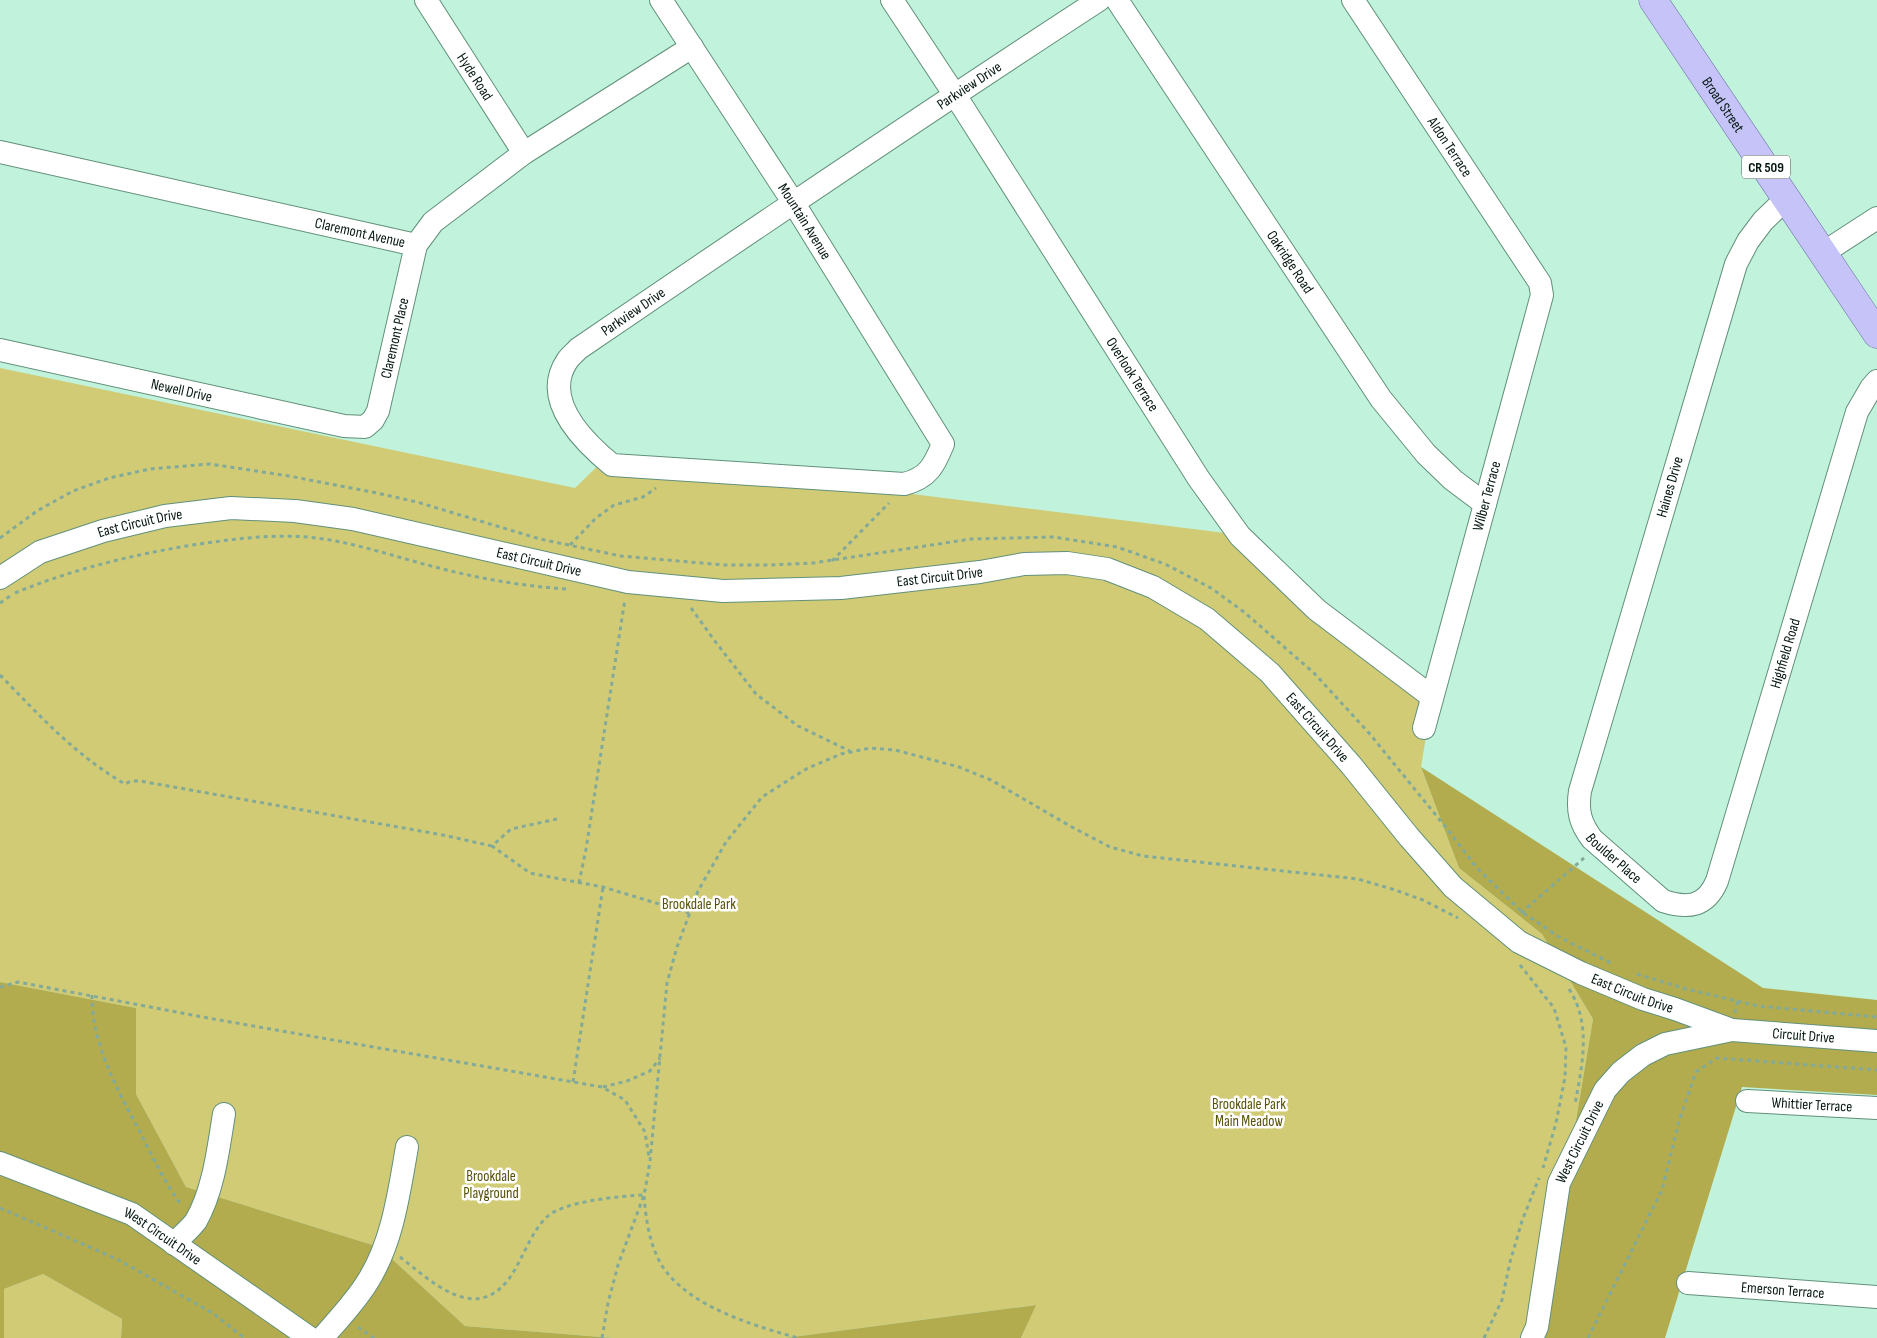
<svg xmlns="http://www.w3.org/2000/svg" width="1877" height="1338" viewBox="0 0 1877 1338" font-family="'Sofia Sans Condensed',sans-serif">
  <style>
    .green { fill: #d1cb76 }
    .forest { fill: #b2ac4f }
    .lines { fill: none; stroke-linecap: round; stroke-linejoin: round }
    .minor-casing { stroke: #62907b; stroke-width: 24 }
    .major-casing { stroke: #696da4; stroke-width: 29 }
    .path { stroke: #83aa98; stroke-width: 3; stroke-dasharray: 4 4; stroke-linecap: butt }
    .minor { stroke: #fff; stroke-width: 22 }
    .major { stroke: #c5c3f8; stroke-width: 28 }
    .labels { text-anchor: middle; dominant-baseline: central; stroke-width: 5; stroke-linejoin: round; paint-order: stroke }
    .shield { fill: #fff; stroke: #505d58; stroke-width: 1 }
    .shield-label { font-size: 14px; font-weight: bold; fill: #051710 }
    .street-label { font-size: 15px; fill: #051710; stroke: #fff }
    .park-label { font-size: 15px; fill: #575208; stroke: #fff }
  </style>
  <rect width="100%" height="100%" fill="#c1f2db"/>
  <g class="green">
    <path d="M0,368L575,488L608,456L1249,536L1430,712L1421,767L1459,868L1542,934L1593,1019L1553,1257L1532,1338H1021L1035,1305L785,1338H613L465,1326L379,1247L186,1187L136,1094V1008L0,982Z"/>
    <path d="M43,1274L122,1319L121,1338H4V1289Z"/>
  </g>
  <g class="forest">
    <path d="M1421,767L1763,988L1877,1000V1095L1742,1087L1665,1338H1532L1553,1257L1593,1019L1542,934L1459,868Z"/>
    <path d="M0,982L136,1008V1094L186,1187L379,1247L465,1326L613,1338H121L122,1319L43,1274L4,1289V1338H0Z"/>
    <path d="M1036,1305L1021,1338H785Z"/>
  </g>
  <g class="lines">
    <g class="minor-casing">
      <g id="minor">
        <path id="s1" d="M426,0L524,153"/>
        <path id="s2" d="M661,0L793,202L943,444C934,466 928,478 904,484L612,465C584,442 541,400 567,361C570,356 575,353 578,349C751,231 924,114 1099,0"/>
        <path id="s3" d="M892,0L964,109L1199,479L1240,536L1317,610L1432,697"/>
        <path id="s4" d="M1117,0L1381,399L1426,454L1453,480L1485,504"/>
        <path id="s5" d="M1353,0L1540,283L1542,295L1424,728"/>
        <path id="s6" d="M0,152L416,245"/>
        <path id="s7" d="M1787,198L1763,221L1748,241L1736,264L1580,791C1577,811 1580,823 1592,839L1663,901C1688,909 1706,907 1717,881L1857,412L1871,388L1877,381"/>
        <path d="M1823,253L1877,218"/>
        <path id="s8" d="M0,350L344,426L365,427L373,420L378,411L416,245L433,222L524,153L692,47"/>
        <path id="s9" d="M0,578L40,552L103,531L165,516L231,508L295,511L353,519L628,582L723,591L841,588L980,572L1024,564L1067,563L1107,569L1153,587L1207,619L1270,673L1351,765L1409,837L1453,887L1519,942L1581,973L1643,999L1675,1009L1732,1030L1877,1041"/>
        <path id="s10" d="M1747,1101L1877,1108"/>
        <path id="s11" d="M0,1163L132,1214L310,1338"/>
        <path d="M174,1244C181,1236 190,1229 196,1221C214,1189 218,1150 224,1114"/>
        <path id="s12" d="M1688,1283L1877,1297"/>
        <path d="M322,1338C338,1320 356,1301 368,1281C393,1241 399,1192 407,1147"/>
        <path id="s13" d="M1532,1338L1537,1327L1559,1183L1605,1090L1621,1072L1643,1055L1665,1044L1732,1030"/>
      </g>
    </g>
    <g class="major-casing">
      <g id="major">
        <path id="s14" d="M1653,0L1877,334"/>
      </g>
    </g>
    <g class="path">
      <path d="M0,538L37,511L73,491L109,478L150,469L210,464L289,476L377,493L417,502L540,539L621,556L724,565H770L813,563L971,539L1054,537L1117,547L1165,564L1211,588L1244,612L1314,673L1369,733L1448,830L1476,867L1522,912L1559,937L1613,964"/>
      <path d="M570,545L596,518L614,505L643,497L656,488"/>
      <path d="M832,561L889,503"/>
      <path d="M15,593C70,570 128,556 186,546C226,540 266,534 307,537C352,541 395,557 439,568C481,579 523,586 566,589"/>
      <path d="M0,603L10,596"/>
      <path d="M691,608L714,640L756,694L798,726L850,751"/>
      <path d="M0,675C40,716 75,755 125,784L131,781H140L443,835L492,846"/>
      <path d="M557,819L511,829L492,846L530,873L603,887L689,913"/>
      <path d="M579,883L586,849L625,599"/>
      <path d="M1521,913L1584,858"/>
      <path d="M1520,965L1554,1008L1566,1047L1565,1077L1556,1123L1543,1168"/>
      <path d="M1637,974L1686,989L1758,1006L1877,1017"/>
      <path d="M0,987L18,982L219,1020L602,1087L625,1100L645,1132L649,1157"/>
      <path d="M1569,989C1592,1024 1582,1066 1575,1104"/>
      <path d="M92,995C91,1042 118,1092 140,1132C153,1158 165,1183 182,1206"/>
      <path d="M1735,1013L1738,1001"/>
      <path d="M573,1082L603,887"/>
      <path d="M603,1087L627,1081L650,1071L660,1058"/>
      <path d="M644,1196C646,1222 651,1255 669,1275C698,1309 755,1326 798,1338"/>
      <path d="M0,1208L117,1259L214,1314L244,1338"/>
      <path d="M400,1257C430,1280 474,1324 508,1280C522,1262 530,1232 548,1216C565,1201 621,1196 644,1195"/>
      <path d="M358,1327L374,1338"/>
      <path d="M602,1338L608,1303L618,1265L644,1195L646,1185L650,1161L667,983L677,947L698,891L726,842L762,797L806,769L841,754L870,748L895,750L959,767L991,780L1070,826L1110,847L1143,856L1358,879L1392,889L1423,900L1458,918"/>
      <path d="M1484,1338L1502,1300L1510,1262L1522,1221L1539,1178"/>
      <path d="M1588,1338L1662,1190L1679,1121L1696,1072L1717,1058L1877,1070"/>
    </g>
    <use href="#minor" class="minor"/>
    <use href="#major" class="major"/>
  </g>
  <g class="labels">
    <rect class="shield" x="1742" y="155.5" width="48" height="23" rx="4"/>
    <g class="shield-label">
      <text x="1766" y="167">CR 509</text>
    </g>
    <g class="street-label">
      <text stroke="none"><textPath href="#s1" startOffset="91">Hyde Road</textPath></text>
      <text stroke="none"><textPath href="#s2" startOffset="1490">Parkview Drive</textPath></text>
      <text stroke="none"><textPath href="#s14" startOffset="126">Broad Street</textPath></text>
      <text stroke="none"><textPath href="#s5" startOffset="176">Aldon Terrace</textPath></text>
      <text stroke="none"><textPath href="#s2" startOffset="264">Mountain Avenue</textPath></text>
      <text stroke="none"><textPath href="#s6" startOffset="369">Claremont Avenue</textPath></text>
      <text stroke="none"><textPath href="#s4" startOffset="314">Oakridge Road</textPath></text>
      <text stroke="none"><textPath href="#s2" startOffset="1085">Parkview Drive</textPath></text>
      <text stroke="none"><textPath href="#s8" startOffset="469">Claremont Place</textPath></text>
      <text stroke="none"><textPath href="#s3" startOffset="445">Overlook Terrace</textPath></text>
      <text stroke="none"><textPath href="#s8" startOffset="186">Newell Drive</textPath></text>
      <text transform="translate(1670 487) rotate(-74)">Haines Drive</text>
      <text transform="translate(1487 496) rotate(-75)">Wilber Terrace</text>
      <text stroke="none"><textPath href="#s9" startOffset="152">East Circuit Drive</textPath></text>
      <text stroke="none"><textPath href="#s9" startOffset="558">East Circuit Drive</textPath></text>
      <text stroke="none"><textPath href="#s9" startOffset="962">East Circuit Drive</textPath></text>
      <text stroke="none"><textPath href="#s7" startOffset="1082">Highfield Road</textPath></text>
      <text stroke="none"><textPath href="#s9" startOffset="1398">East Circuit Drive</textPath></text>
      <text stroke="none"><textPath href="#s7" startOffset="714">Boulder Place</textPath></text>
      <text stroke="none"><textPath href="#s9" startOffset="1818">East Circuit Drive</textPath></text>
      <text stroke="none"><textPath href="#s9" startOffset="1996">Circuit Drive</textPath></text>
      <text stroke="none"><textPath href="#s10" startOffset="65">Whittier Terrace</textPath></text>
      <text stroke="none"><textPath href="#s13" startOffset="204">West Circuit Drive</textPath></text>
      <text stroke="none"><textPath href="#s11" startOffset="179">West Circuit Drive</textPath></text>
      <text stroke="none"><textPath href="#s12" startOffset="95">Emerson Terrace</textPath></text>
    </g>
    <g class="park-label">
      <text x="699" y="904">Brookdale Park</text>
      <text x="1249" y="1104">Brookdale Park<tspan x="1249" dy="17">Main Meadow</tspan></text>
      <text x="491" y="1176">Brookdale<tspan x="491" dy="17">Playground</tspan></text>
    </g>
  </g>
</svg>
